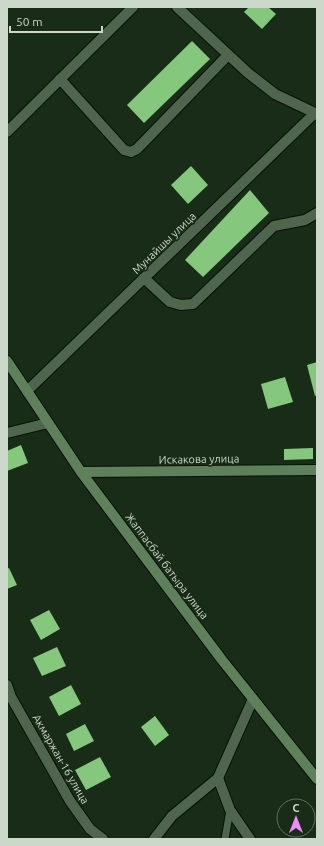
<svg xmlns="http://www.w3.org/2000/svg" width="324" height="846" viewBox="0 0 324 846" font-family="Ubuntu,sans-serif">
  <style>
    .building { fill: #84c77d }
    .lines { fill: none; stroke-linecap: round; stroke-linejoin: round }
    .lane-casing { stroke: #041403; stroke-width: 9 }
    .street-casing { stroke: #041403; stroke-width: 12 }
    .secondary-casing { stroke: #041403; stroke-width: 12 }
    .lane { stroke: #50654e; stroke-width: 7 }
    .street { stroke: #50654e; stroke-width: 10 }
    .secondary { stroke: #5e815b; stroke-width: 10 }
    .labels { text-anchor: middle; dominant-baseline: central; stroke-width: 4; stroke-linejoin: round; paint-order: stroke }
    .street-label { font-size: 11px; fill: #ccd8ca; stroke: #192c18 }
  </style>
  <rect width="100%" height="100%" fill="#192c18"/>
  <g class="building">
    <path d="M249,7H268L276,14L262,29L244,12Z"/>
    <path d="M192,41L210,59L144,123L127,105Z"/>
    <path d="M191,166L208,185L188,204L171,185Z"/>
    <path d="M250,190L269,213L203,277L185,260Z"/>
    <path d="M317,362V395L315,396L307,365Z"/>
    <path d="M285,377L293,402L268,409L261,384Z"/>
    <path d="M21,445L28,463L7,471V451Z"/>
    <path d="M313,448V459L284,460V449Z"/>
    <path d="M9,568L17,585L7,589V569Z"/>
    <path d="M49,610L60,629L41,640L30,620Z"/>
    <path d="M57,647L66,666L42,676L33,658Z"/>
    <path d="M71,685L81,704L59,716L49,697Z"/>
    <path d="M155,716L169,735L155,746L141,727Z"/>
    <path d="M85,724L94,741L74,751L66,734Z"/>
    <path d="M100,757L111,777L86,790L75,770Z"/>
  </g>
  <g class="lines">
    <g class="lane-casing">
      <path id="lane" d="M225,839L230,810"/>
    </g>
    <g class="street-casing">
      <g id="street">
        <path d="M177,7L248,73L275,94L315,113"/>
        <path d="M60,79L124,150L131,152L137,149L228,55"/>
        <path d="M7,132L133,7"/>
        <path d="M144,278L170,302L181,305L193,304L274,226L305,220L317,213"/>
        <path d="M27,391L315,113L317,115"/>
        <path d="M7,433L48,423"/>
        <path d="M7,685L11,697L70,801L90,829L103,839"/>
        <path d="M218,778L230,810L250,839"/>
        <path d="M154,839L172,816L218,778L253,699"/>
      </g>
    </g>
    <g class="secondary-casing">
      <g id="secondary">
        <path d="M7,361L81,472L222,660L317,779"/>
        <path d="M81,472L317,470"/>
      </g>
    </g>
    <use href="#lane" class="lane"/>
    <use href="#street" class="street"/>
    <use href="#secondary" class="secondary"/>
  </g>
  <g class="labels">
    <g class="street-label">
      <text transform="translate(164 243) rotate(-44)">Мунайшы улица</text>
      <text transform="translate(199 459) rotate(-1)">Искакова улица</text>
      <text transform="translate(167 566) rotate(53)">Жаппасбай батыра улица</text>
      <text transform="translate(61 759) rotate(60)">Акмаржан-16 улица</text>
    </g>
  </g>
  <rect width="324" height="846" fill="none" stroke="#ccd8ca" stroke-width="16"/>
  <g transform="translate(296 818)"><circle r="19" fill="#192c18" stroke="#61715f"/>
  <path d="M0-3L7 15L0 10L-7 15Z" fill="#ed8cfa"/>
  <text y="-6" font-size="11" font-weight="bold" text-anchor="middle" fill="#ccd8ca">С</text>
  </g>
  <path d="M10 26v6h92v-6" fill="none" stroke="#ccd8ca" stroke-width="2"/>
  <text x="16" y="26" font-size="12" fill="#ccd8ca" stroke="#192c18" stroke-width="3" paint-order="stroke">50 m</text>
</svg>
